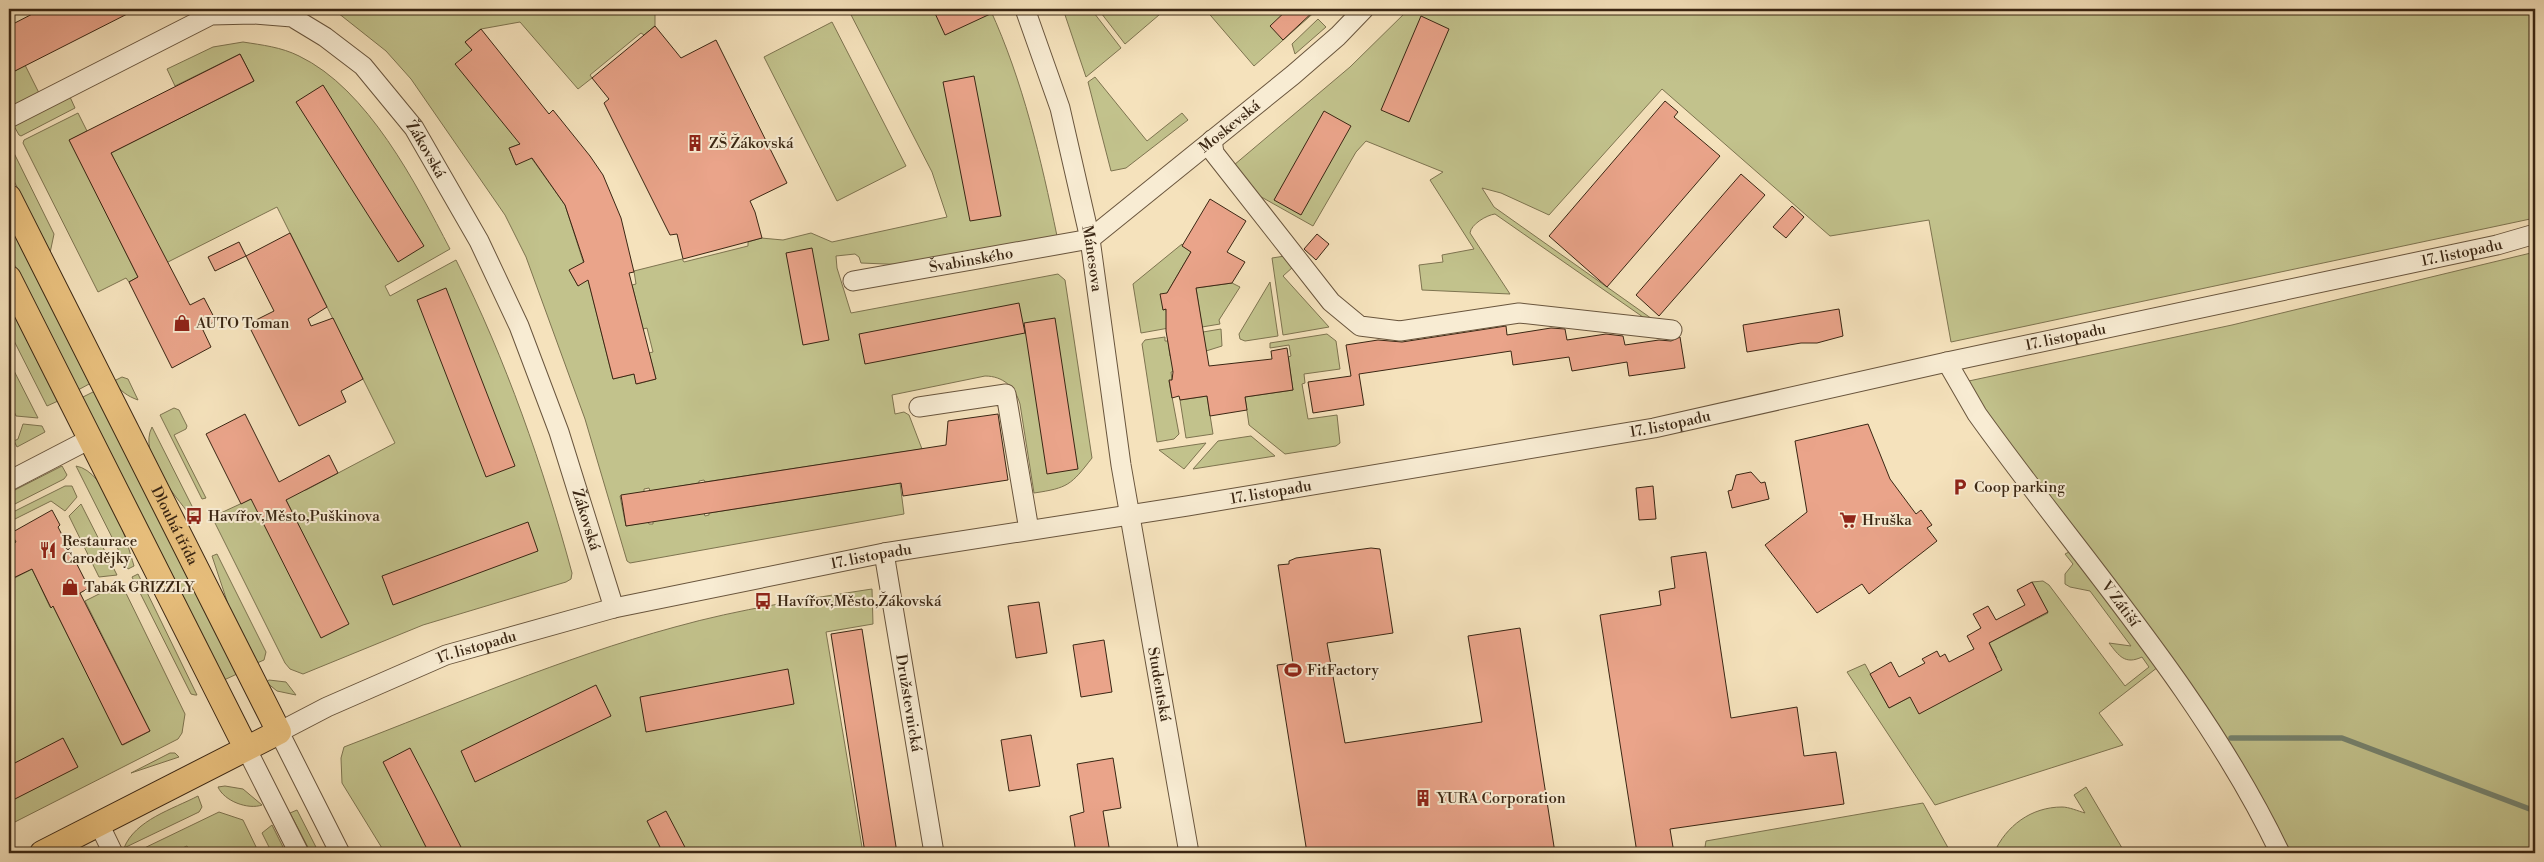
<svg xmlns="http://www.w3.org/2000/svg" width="2544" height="862" viewBox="0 0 2544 862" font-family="'Libre Bodoni',serif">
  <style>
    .green { fill: #c2c28c; stroke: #7e7450 }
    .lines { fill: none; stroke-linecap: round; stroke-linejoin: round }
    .stream { stroke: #75826e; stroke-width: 5.5 }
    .building { fill: #eaa48a; stroke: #3a2613 }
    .minor-casing { stroke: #69553d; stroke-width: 21 }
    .major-casing { stroke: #3a2613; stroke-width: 26 }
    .minor { stroke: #f8ecd3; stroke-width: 19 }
    .major { stroke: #eac17e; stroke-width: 24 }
    .labels { text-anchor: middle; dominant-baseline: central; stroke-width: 4; stroke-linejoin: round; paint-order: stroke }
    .street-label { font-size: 15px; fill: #3a2613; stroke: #f8ecd3 }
    .poi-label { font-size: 15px; fill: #3a2613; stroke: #f8ecd3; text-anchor: start }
  </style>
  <rect width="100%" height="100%" fill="#f5e2bc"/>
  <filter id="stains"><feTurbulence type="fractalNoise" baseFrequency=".004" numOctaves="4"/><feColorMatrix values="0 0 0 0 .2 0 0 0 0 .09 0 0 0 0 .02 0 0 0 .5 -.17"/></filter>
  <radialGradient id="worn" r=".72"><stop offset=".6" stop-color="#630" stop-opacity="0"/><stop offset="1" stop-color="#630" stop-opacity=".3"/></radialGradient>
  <g class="green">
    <path d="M333,9H655V26L644,35L641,33L590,75L592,78L578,89L520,22L481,29L465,42L472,50L520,144L509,148L516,165L530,156L565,205L584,264L571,271L569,270L578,286L588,279L613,379L634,374L637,384L656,379L649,353L653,352L647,328L643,329L632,285L636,284L634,271L682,259L684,262L748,246V242L761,238L783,240L811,233L832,242L947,217L932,172L848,9H990C1023,81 1041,159 1057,236L910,265L861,263L859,257L855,254L836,256L837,268L851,313L1058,274L1065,280L1092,458C1071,485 1068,488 1034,493L1020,404C1015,387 1003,376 985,376L892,395L895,414L904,412L909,415L922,449L705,482L704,480L699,481V483L650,491L649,488L644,489V492L620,496L626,526L648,522L649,524H653V521L704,513L705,516L709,515V513L900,483L904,514L630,563L627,561L585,419L526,257L505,215L411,79L386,51Z"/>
    <path d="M1063,9H1091L1121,48L1086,77Z"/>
    <path d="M1098,9H1166L1125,44Z"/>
    <path d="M1205,9H1318L1254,66Z"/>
    <path d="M1409,9H2535V218L1951,342L1929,220L1830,236L1662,89L1549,215L1501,193L1482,188L1494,207L1655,321L1647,320L1640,315L1495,214C1487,215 1471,224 1470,233L1510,294L1422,290L1419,265L1443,262L1442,255L1474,249L1430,180L1443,172L1366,141L1356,152L1313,226L1256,194L1234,165L1350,67Z"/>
    <path d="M1318,19L1326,27L1295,54L1292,44Z"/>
    <path d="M832,22L906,166L837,201L764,57Z"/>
    <path d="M243,42C262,45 281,47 299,56C368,89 416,184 450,249L385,286L390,296L456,260C506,360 543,466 572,573L571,579L566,582L423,625L303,674L290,669L285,663L212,517L251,499L348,624L279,486L306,490L395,443L277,207L166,263L111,153L254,81L240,54L175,86L167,69L213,47Z"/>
    <path d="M25,65L39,93L9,108V74Z"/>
    <path d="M1095,77L1147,141L1182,113L1188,120L1126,168L1111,171L1088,82Z"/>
    <path d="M70,97L75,108L21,136L19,135L14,126Z"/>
    <path d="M78,113L87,131L70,140L138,277L129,282L126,278L98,292L23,143L24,140Z"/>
    <path d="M9,143L54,234L50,253L9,171Z"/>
    <path d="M9,220L91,383L78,390L9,254Z"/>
    <path d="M1182,244L1191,252L1167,293L1163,310L1166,309L1169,328L1141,333L1133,284Z"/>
    <path d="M2535,252V853H2275L2205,731L2158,667L2099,713L2123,745L1935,805L1847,672L1865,664L1889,708L1935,684L1939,689L1997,658L1989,643L2048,613L2032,582L2043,581L2049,585L2125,686L2149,667L2142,657C2125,665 2119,656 2109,643L2131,646L2090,591L2070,587L2065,584V574L2073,564L2065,554L2075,549L1964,382L2232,325Z"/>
    <path d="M1285,256L1293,267L1283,276L1329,327L1283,335L1272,258Z"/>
    <path d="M1270,282L1278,336L1245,341L1240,339L1239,334Z"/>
    <path d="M1232,283L1240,287L1219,320L1220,324L1202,327L1196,288Z"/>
    <path d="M9,303L58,401L47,406L9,331Z"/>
    <path d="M1221,329L1222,346L1206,351L1203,332Z"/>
    <path d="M1327,334L1336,341L1340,369L1304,374L1305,383L1302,384L1308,419L1337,415L1340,443L1336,446L1285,454L1249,425L1245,397L1293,390L1288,357L1291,356L1289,345L1270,348V343Z"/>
    <path d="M1165,337V341H1168L1170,356H1173L1176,371L1171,372L1172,380L1169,381L1179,434L1174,439L1157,442L1142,344L1145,340Z"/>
    <path d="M9,361L38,418L16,416L9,400Z"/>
    <path d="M122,377L128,379L138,400C127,396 120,391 114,381Z"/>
    <path d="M95,391L237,674L224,680L81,398Z"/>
    <path d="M1207,396L1213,434L1186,438L1180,400Z"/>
    <path d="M174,408L179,410L187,426L186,429L174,435L206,498L202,499L160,415Z"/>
    <path d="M23,424L42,426L45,432L17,447L14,441L18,439Z"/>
    <path d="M152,427L195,512L190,515C174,494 138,454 152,427Z"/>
    <path d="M1251,436L1275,456L1193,469L1218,441Z"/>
    <path d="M1206,443L1184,469L1159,450Z"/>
    <path d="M62,466L67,475L64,479L9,507V493Z"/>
    <path d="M76,466C107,471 126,539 134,566L128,569Z"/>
    <path d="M65,486H72L77,497L65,511L51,501L9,522V514Z"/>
    <path d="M81,504L117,575L99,577L69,516Z"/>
    <path d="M217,554L266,652L264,660L257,663L231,613L212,556Z"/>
    <path d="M32,569L50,607L53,606L123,745L150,731L85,601L121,583L185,714L182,733L178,739L9,825V581Z"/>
    <path d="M138,574L197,695H195L191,694L132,577Z"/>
    <path d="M872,589L873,624L826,632L863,853H385L342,783L341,758L344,747C454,705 561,658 675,627C739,609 807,599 872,589Z"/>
    <path d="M269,680L286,682L296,695L277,691L266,682Z"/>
    <path d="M170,753H175L179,757L131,773Z"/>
    <path d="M225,786L243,789L262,805C248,810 224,801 218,787Z"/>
    <path d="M2086,787L2125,853H1994C2006,826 2031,807 2062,807C2069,807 2078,811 2085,813L2074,795Z"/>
    <path d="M198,796L202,807L199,812L124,848C135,820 173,809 198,796Z"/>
    <path d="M1923,803L1951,853H1704L1706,841Z"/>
    <path d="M297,810L319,853H311L290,813Z"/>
    <path d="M219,812L243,820L259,853H191L187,846L171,853H134Z"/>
    <path d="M272,825L286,853H272L262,833Z"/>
  </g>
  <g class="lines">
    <path class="stream" d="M2231,738H2342L2535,811"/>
  </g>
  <g class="building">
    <path d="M42,9H137L9,74V26Z"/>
    <path d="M933,9H1001L945,35Z"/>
    <path d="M1288,9H1316L1283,40L1270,26Z"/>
    <path d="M1421,16L1449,29L1409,122L1381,110Z"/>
    <path d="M655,26L681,58L716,40L787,183L750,201L755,212L762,238L683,259L677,234L670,235L604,103L609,99L592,78Z"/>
    <path d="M481,29L549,114L553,110L590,156L603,175L621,218L634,272L629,273L656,379L636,384L634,374L613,379L588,280L578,286L569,270L584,262L565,205L532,158L516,165L509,148L520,144L455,64L472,50L465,42Z"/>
    <path d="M240,54L254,81L111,153L190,305L204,298L216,321L202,328L211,347L172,368L129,282L138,277L69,140Z"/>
    <path d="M974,76L1001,216L970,221L943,82Z"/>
    <path d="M323,85L424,246L398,262L296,102Z"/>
    <path d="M1665,101L1678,112L1674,117L1720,156L1607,287L1549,236Z"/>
    <path d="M1324,111L1351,126L1301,215L1274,200Z"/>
    <path d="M1741,174L1765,195L1659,316L1636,295Z"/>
    <path d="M1210,199L1246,221L1227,252L1245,262L1232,283L1196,288L1209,366L1272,359L1271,351L1287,348L1293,390L1245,397L1247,410L1210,416L1207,396L1180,400L1179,396L1172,398L1169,380H1172L1173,372L1166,331V309L1163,310L1160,294L1167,293L1191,252L1182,246Z"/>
    <path d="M1792,206L1804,217L1786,238L1773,227Z"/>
    <path d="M290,233L327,307L308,319L311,326L333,318L363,379L341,391L346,402L299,426L248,324L274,311L246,256Z"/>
    <path d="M1317,234L1329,244L1316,260L1304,249Z"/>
    <path d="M239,242L246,256L215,271L208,257Z"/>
    <path d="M812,248L829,340L803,345L786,253Z"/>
    <path d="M446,288L515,466L486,477L417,300Z"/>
    <path d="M1019,303L1025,333L865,364L859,334Z"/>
    <path d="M1839,309L1843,336L1817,343H1801L1747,352L1743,325Z"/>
    <path d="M1055,318L1078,469L1047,474L1024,323Z"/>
    <path d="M1506,326L1507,335L1551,328L1565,329L1567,340L1606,334L1623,336L1625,345L1659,340L1671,341L1680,337L1685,368L1629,376L1627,362L1572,371L1569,357L1513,365L1511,351L1359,374L1364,405L1313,413L1308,382L1351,376L1346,345L1378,340L1402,342Z"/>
    <path d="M245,414L279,482L329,455L338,473L286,500L349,624L321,638L251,499L241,504L206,434Z"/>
    <path d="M998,414L1008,480L903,496L901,483L626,526L621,495L946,445L948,421Z"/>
    <path d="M1868,424L1890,479L1916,514L1921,510L1932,525L1927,528L1937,541L1869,594L1862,584L1817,613L1765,545L1807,512L1795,441Z"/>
    <path d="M1751,472L1761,483L1765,482L1769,499L1732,508L1728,491L1732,490L1736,475Z"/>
    <path d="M1653,486L1656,519L1639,520L1636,488Z"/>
    <path d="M52,510L60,525L58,527L89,588L80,593L150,731L122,745L53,606L51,608L32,569L9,580V546L16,542L11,533Z"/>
    <path d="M528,522L538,551L393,605L382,576Z"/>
    <path d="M1371,548L1380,549L1393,633L1327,643L1345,743L1482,722L1468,636L1520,628L1555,853H1307L1277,665L1293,663L1278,565L1289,564V561L1296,558Z"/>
    <path d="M1706,552L1731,718L1797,707L1804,756L1836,752L1844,804L1670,829L1674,853H1637L1600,615L1661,605L1659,591L1675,588L1671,557Z"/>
    <path d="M2032,582L2048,612L1989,643L2002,670L1919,714L1910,697L1889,708L1870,674L1891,662L1899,677L1925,663L1922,659L1937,651L1940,657L1945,654L1949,662L1974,649L1967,636L1981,628L1973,614L1988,606L1996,620L2025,605L2017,590Z"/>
    <path d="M1039,602L1047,653L1016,658L1008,606Z"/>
    <path d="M862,629L897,853H865L831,634Z"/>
    <path d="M1104,640L1112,692L1081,697L1073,645Z"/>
    <path d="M788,669L794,704L646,732L640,697Z"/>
    <path d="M596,685L611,716L475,782L461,751Z"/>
    <path d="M1031,735L1040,786L1009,791L1001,740Z"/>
    <path d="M63,738L78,767L9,802V766Z"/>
    <path d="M410,748L435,796L464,853H429L383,762Z"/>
    <path d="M1113,758L1121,808L1103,811L1110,853H1076L1070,816L1084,812L1077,764Z"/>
    <path d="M666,811L688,853H663L647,821Z"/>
  </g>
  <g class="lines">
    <g class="minor-casing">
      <g id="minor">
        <path id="s1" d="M1025,9L1060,108L1090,239L1121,465L1189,853"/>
        <path id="s2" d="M9,118L211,15L254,14L292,17L325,37L363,66L414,128L479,241L519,326L559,432L614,608"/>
        <path d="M1212,140L1214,153L1331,302L1360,326L1400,331L1519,313L1672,330"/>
        <path id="s3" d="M853,281L1090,239L1293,75L1338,36L1364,9"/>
        <path id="s4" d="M1947,362L1977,414C2080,558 2203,692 2280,853"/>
        <path d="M919,407L1006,394L1029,530"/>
        <path d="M9,481L90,439"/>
        <path id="s5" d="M884,553L934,853"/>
        <path d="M246,748L299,853"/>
        <path d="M99,824L113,853"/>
        <path id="s6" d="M340,853L279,732L327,707L446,655L614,608L884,553L1187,506L1654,428L1947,362L2497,245L2535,234"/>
      </g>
    </g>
    <g class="major-casing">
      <g id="major">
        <path id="s7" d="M9,197L279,732L42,853"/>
        <path d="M9,278L246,748"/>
      </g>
    </g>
    <use href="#minor" class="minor"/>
    <use href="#major" class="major"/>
  </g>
  <defs>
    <g id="building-bare" transform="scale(1.35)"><path d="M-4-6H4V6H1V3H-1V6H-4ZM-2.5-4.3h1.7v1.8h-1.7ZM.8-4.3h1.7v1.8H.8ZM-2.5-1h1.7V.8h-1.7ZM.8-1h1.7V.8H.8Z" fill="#8f2418" stroke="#f8ecd3" stroke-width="2.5" paint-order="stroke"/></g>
    <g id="shop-bare" transform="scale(1.35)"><path d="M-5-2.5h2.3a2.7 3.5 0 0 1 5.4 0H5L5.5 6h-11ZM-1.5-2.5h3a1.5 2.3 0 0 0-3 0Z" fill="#8f2418" stroke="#f8ecd3" stroke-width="2.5" paint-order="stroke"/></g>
    <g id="parking-bare" transform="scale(1.35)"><path d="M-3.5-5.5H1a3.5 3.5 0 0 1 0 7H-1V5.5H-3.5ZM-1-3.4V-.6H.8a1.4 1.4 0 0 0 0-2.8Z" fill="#8f2418" stroke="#f8ecd3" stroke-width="2.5" paint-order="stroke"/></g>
    <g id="bus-bare" transform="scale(1.35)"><path d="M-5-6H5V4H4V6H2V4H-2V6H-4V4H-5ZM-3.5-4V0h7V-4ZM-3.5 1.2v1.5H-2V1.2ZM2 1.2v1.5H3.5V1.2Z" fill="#8f2418" stroke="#f8ecd3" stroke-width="2.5" paint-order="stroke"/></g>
    <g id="supermarket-bare" transform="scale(1.35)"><path d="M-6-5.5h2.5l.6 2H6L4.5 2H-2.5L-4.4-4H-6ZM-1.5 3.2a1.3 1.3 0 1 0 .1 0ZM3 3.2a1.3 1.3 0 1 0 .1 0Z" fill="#8f2418" stroke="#f8ecd3" stroke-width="2.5" paint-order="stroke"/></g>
    <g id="restaurant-bare" transform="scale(1.35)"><path d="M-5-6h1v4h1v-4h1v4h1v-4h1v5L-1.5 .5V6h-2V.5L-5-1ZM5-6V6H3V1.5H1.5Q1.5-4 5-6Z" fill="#8f2418" stroke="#f8ecd3" stroke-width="2.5" paint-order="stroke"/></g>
    <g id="stadium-bare" transform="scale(1.35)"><path d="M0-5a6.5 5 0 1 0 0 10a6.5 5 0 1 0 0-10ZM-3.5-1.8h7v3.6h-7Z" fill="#8f2418" stroke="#f8ecd3" stroke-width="2.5" paint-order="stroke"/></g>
  </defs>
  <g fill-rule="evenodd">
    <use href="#building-bare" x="695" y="143"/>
    <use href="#shop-bare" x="182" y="323"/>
    <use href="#parking-bare" x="1960" y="487"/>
    <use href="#bus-bare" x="194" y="516"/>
    <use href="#supermarket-bare" x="1848" y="520"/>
    <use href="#restaurant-bare" x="48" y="550"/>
    <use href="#shop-bare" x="70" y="587"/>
    <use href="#bus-bare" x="763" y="601"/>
    <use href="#stadium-bare" x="1293" y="670"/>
    <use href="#building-bare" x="1423" y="798"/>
  </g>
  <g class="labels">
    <g class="street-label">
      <text stroke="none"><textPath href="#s3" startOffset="420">Moskevská</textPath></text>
      <text stroke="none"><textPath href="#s2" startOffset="499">Žákovská</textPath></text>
      <text stroke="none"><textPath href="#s6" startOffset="2376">17. listopadu</textPath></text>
      <text stroke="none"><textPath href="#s1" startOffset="259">Mánesova</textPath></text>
      <text stroke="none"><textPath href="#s3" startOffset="120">Švabinského</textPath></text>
      <text stroke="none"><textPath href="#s6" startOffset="1971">17. listopadu</textPath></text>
      <text stroke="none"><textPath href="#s6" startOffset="1566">17. listopadu</textPath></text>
      <text stroke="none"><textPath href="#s6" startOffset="1161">17. listopadu</textPath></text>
      <text stroke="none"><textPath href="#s2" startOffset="904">Žákovská</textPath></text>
      <text stroke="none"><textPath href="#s7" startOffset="368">Dlouhá třída</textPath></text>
      <text stroke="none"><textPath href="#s6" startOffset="756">17. listopadu</textPath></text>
      <text stroke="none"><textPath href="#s4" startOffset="298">V Zátiší</textPath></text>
      <text stroke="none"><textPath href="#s6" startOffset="351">17. listopadu</textPath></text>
      <text stroke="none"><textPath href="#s1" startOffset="690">Studentská</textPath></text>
      <text stroke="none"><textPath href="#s5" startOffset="152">Družstevnická</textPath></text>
    </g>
    <g class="poi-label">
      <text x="709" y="143">ZŠ Žákovská</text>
      <text x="196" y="323">AUTO Toman</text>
      <text x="1974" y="487">Coop parking</text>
      <text x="208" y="516">Havířov,Město,Puškinova</text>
      <text x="1862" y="520">Hruška</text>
      <text x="62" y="541">Restaurace<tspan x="62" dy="17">Čarodějky</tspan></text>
      <text x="84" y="587">Tabák GRIZZLY</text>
      <text x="777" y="601">Havířov,Město,Žákovská</text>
      <text x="1307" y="670">FitFactory</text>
      <text x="1437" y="798">YURA Corporation</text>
    </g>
  </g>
  <rect width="2544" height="862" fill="none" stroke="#f5e2bc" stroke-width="30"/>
  <rect x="10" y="10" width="2524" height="842" fill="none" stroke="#3a2613" stroke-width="2.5"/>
  <rect x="15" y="15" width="2514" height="832" fill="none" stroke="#3a2613"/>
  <rect width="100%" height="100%" filter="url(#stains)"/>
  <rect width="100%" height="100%" fill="url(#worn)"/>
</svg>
